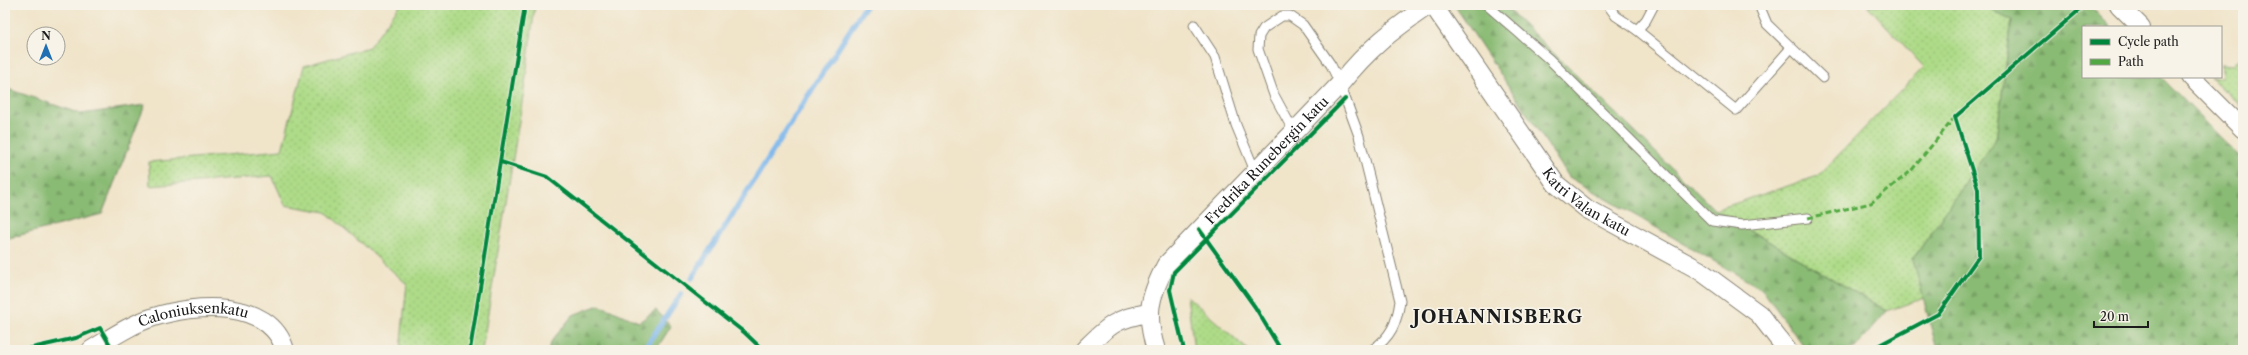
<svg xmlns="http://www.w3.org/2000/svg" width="2248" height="355" viewBox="0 0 2248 355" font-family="'Libre Caslon Text',serif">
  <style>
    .grass { fill: url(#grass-dots); stroke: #657c52 }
    .forest { fill: url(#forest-firs); stroke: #536c48 }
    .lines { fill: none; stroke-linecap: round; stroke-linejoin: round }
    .stream { stroke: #79b5eb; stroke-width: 5.5 }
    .lane-casing { stroke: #868072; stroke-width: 11 }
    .street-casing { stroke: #868072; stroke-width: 20 }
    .lane { stroke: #fff; stroke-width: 9 }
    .street { stroke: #fff; stroke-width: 18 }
    .quiet { stroke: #52a943; stroke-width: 3; stroke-dasharray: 6 3; stroke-linecap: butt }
    .cycleway-casing { stroke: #f7f3e8; stroke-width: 6 }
    .cycleway { stroke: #00873e; stroke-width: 4 }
    .labels { text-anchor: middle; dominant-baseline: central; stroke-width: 3.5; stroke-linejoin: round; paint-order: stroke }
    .street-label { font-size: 14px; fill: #1c1c1c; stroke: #f7f3e8 }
    .district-label { font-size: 18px; font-weight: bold; letter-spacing: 1px; fill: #1c1c1c; stroke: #f7f3e8 }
  </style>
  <defs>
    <pattern id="grass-dots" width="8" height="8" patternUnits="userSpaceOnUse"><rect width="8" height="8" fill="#aedb88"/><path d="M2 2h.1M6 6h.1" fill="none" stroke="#95bb75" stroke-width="1.8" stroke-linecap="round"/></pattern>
    <pattern id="forest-firs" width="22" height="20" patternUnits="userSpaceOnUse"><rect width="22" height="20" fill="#8abb74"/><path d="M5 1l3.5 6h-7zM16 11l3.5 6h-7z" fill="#76a064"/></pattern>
  </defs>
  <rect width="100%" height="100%" fill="#f7f3e8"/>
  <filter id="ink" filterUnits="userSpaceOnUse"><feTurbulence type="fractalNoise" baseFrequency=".025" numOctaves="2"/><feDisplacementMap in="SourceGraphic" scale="8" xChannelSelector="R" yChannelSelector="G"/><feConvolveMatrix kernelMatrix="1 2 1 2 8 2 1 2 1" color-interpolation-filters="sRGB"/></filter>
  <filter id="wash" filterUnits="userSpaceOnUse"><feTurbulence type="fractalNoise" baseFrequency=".012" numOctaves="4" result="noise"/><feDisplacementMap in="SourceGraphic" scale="16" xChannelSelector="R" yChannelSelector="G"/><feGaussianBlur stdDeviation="0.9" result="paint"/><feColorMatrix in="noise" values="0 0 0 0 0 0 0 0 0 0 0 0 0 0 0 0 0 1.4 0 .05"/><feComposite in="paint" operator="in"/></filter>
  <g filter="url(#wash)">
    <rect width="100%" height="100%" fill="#f0e4c9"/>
    <g class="grass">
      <path d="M400,5H535L525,84L482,350H400L407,284L326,212L285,205L272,176L150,186L149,162L282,150L304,66L369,47Z"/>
      <path d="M1867,5H1983L2012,19L1996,139L1913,259L1924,298L1887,311L1715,210L1818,176L1924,67Z"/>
      <path d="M2243,55V108L2210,77H2221V64L2232,65Z"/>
      <path d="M1187,296L1248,350H1194Z"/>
    </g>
    <g class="forest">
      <path d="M1458,5H1504L1715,210L1887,311L1855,348L1849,350H1806L1762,289L1569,177L1455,6Z"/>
      <path d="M1983,5H2089L2111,27H2083V77H2161L2243,160V350H1937L1913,259L1996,139L2012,20Z"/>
      <path d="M5,88L81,114L145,105L102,214L5,239Z"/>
      <path d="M599,305L639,322L656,310L671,326L656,350H548L553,339L573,315Z"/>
    </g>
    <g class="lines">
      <g class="stream">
        <path d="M692,278L866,5"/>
        <path d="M644,350L681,294"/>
      </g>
    </g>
  </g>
  <g filter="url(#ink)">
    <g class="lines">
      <g class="lane-casing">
        <g id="lane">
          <path d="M1487,5L1550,60L1712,221L1742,225L1808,218"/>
          <path d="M1608,5L1616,16L1637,30L1646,20L1654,5"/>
          <path d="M1759,5L1767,24L1823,78"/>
          <path d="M1194,25L1215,57L1236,125L1255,171"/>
          <path d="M1637,30L1736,110L1791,48"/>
          <path d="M1294,132L1274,95L1258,49L1259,36L1264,28L1282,16H1290L1303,25L1331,65L1340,84L1359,136L1400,301C1397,323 1391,337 1372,350"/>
        </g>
      </g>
      <g class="street-casing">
        <g id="street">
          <path id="s1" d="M1433,5L1556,184L1587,209L1699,270L1759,314L1787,350"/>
          <path d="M2119,5L2141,27"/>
          <path d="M2191,77L2243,129"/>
          <path id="s2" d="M91,350C111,338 131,324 154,317C194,304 270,298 285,350"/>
          <path d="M1084,350C1107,327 1115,318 1149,313"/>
          <path id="s3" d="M1156,350C1145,315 1149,297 1166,265L1340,84C1369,48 1392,30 1429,5"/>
        </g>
      </g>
      <use href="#lane" class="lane"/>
      <use href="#street" class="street"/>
      <path class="quiet" d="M1808,218L1871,203L1911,171L1955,117"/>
      <g class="cycleway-casing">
        <g id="cycleway">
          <path d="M501,162L547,177L745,333L763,350"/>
          <path d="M1199,229L1255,307L1281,350"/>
          <path d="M23,350L76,338L100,328L113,350"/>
          <path d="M470,350L525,5"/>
          <path d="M1184,350L1170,290L1174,272L1345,99"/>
          <path d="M1870,350L1938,314L1979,256L1978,189L1955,117L2085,5"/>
        </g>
      </g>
      <use href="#cycleway" class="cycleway"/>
    </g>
  </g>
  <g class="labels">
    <g class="street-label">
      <text stroke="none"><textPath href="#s3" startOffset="234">Fredrika Runebergin katu</textPath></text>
      <text stroke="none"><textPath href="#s1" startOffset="252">Katri Valan katu</textPath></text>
      <text stroke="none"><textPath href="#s2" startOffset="111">Caloniuksenkatu</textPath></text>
    </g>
    <g class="district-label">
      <text x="1498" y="317">JOHANNISBERG</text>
    </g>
  </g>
  <rect width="2248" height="355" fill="none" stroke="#f7f3e8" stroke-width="20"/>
  <rect x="2082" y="26" width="140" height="52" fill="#f7f3e8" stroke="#9f9d96"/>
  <rect x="2090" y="39" width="20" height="6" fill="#00873e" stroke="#9f9d96"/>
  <text x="2118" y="46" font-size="12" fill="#1c1c1c">Cycle path</text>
  <rect x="2090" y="59" width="20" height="6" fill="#52a943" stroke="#9f9d96"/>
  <text x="2118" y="66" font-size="12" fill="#1c1c1c">Path</text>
  <g transform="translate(46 46)"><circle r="19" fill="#f7f3e8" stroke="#9f9d96"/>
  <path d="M0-3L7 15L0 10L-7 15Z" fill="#1f6fb2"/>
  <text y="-6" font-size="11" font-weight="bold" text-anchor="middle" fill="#1c1c1c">N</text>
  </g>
  <path d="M2094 321v6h54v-6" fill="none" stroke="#1c1c1c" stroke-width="2"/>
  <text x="2100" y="321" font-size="12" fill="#1c1c1c" stroke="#f7f3e8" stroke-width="3" paint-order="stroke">20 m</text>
</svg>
